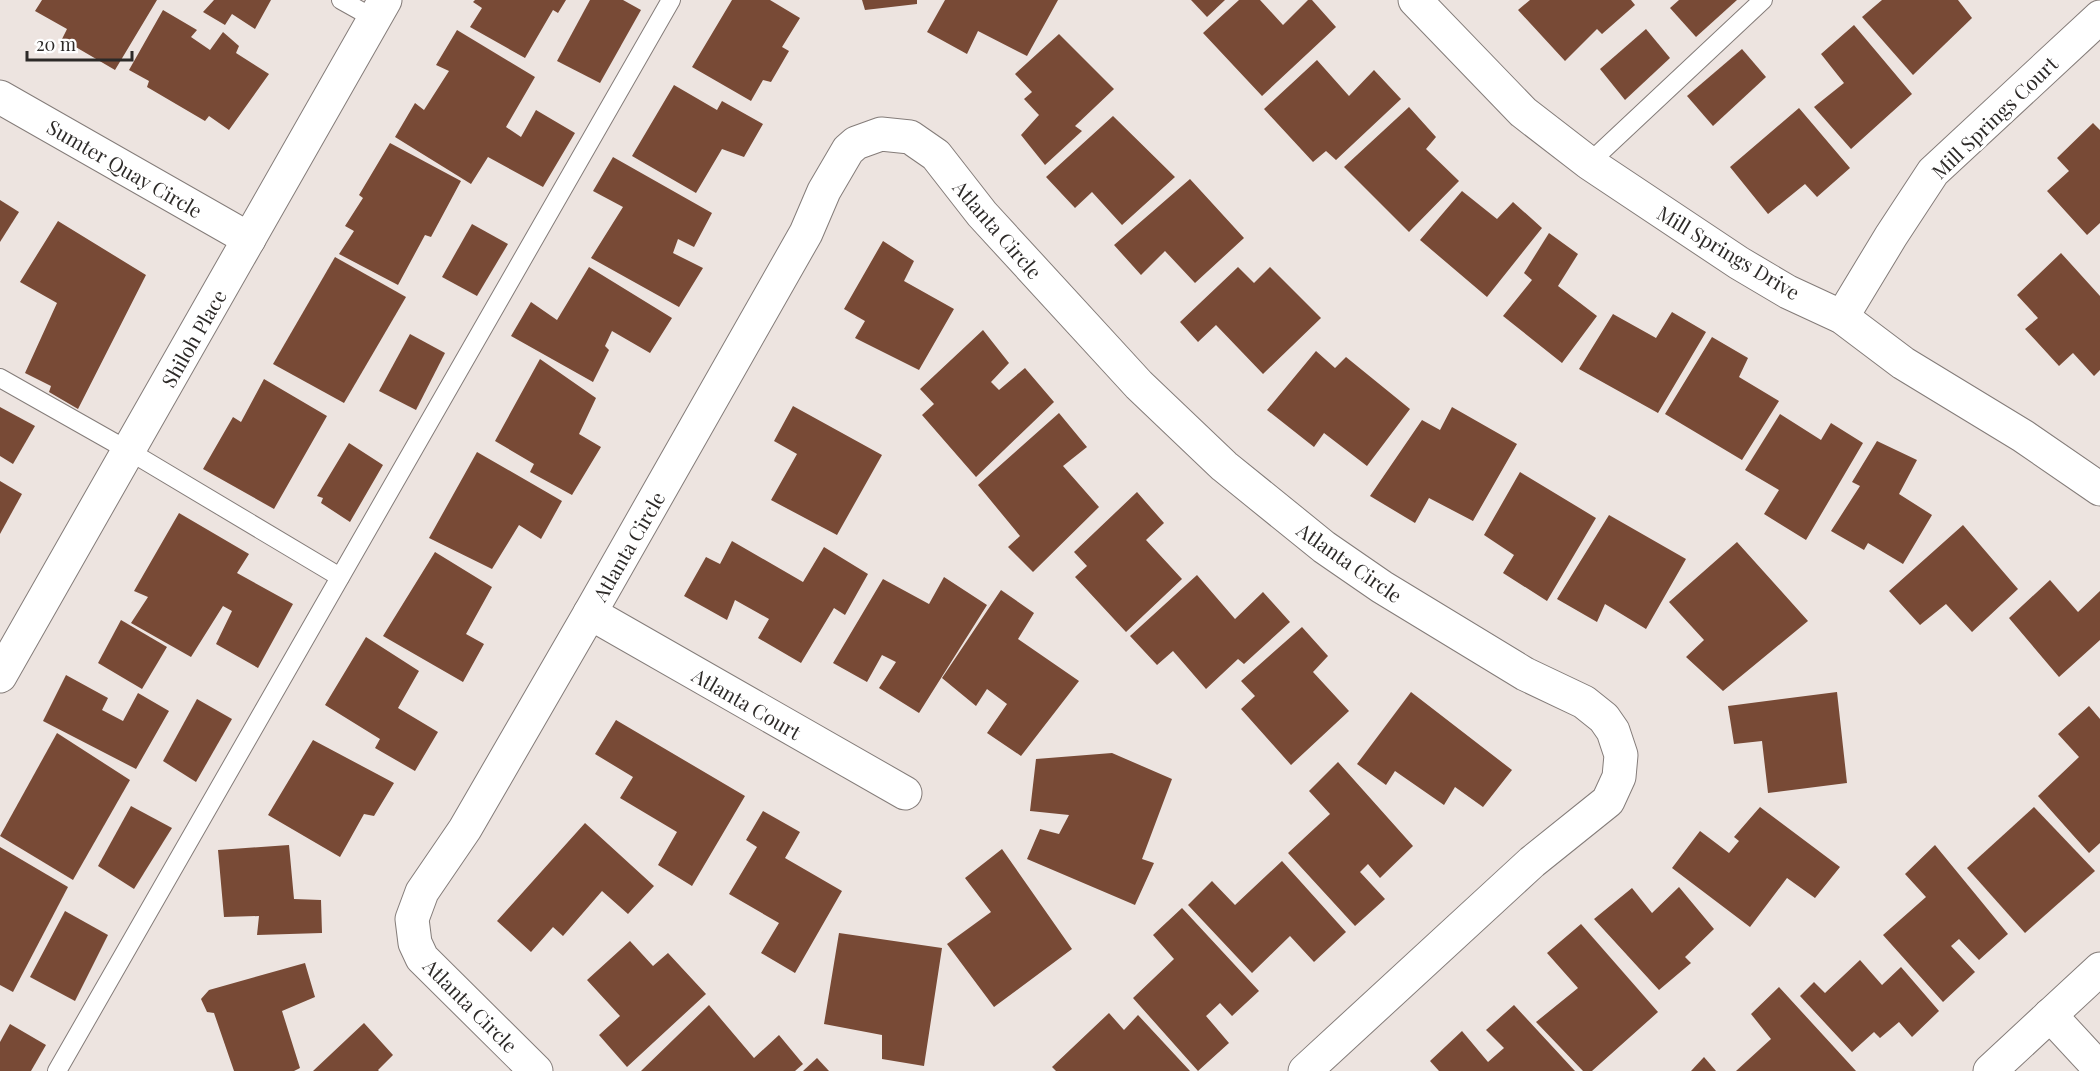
<svg xmlns="http://www.w3.org/2000/svg" width="2100" height="1071" viewBox="0 0 2100 1071" font-family="'Playfair Display',serif">
  <style>
    .building { fill: #784a36 }
    .lines { fill: none; stroke-linecap: round; stroke-linejoin: round }
    .lane-casing { stroke: #847c79; stroke-width: 20 }
    .street-casing { stroke: #847c79; stroke-width: 35 }
    .lane { stroke: #fff; stroke-width: 18 }
    .street { stroke: #fff; stroke-width: 33 }
    .labels { text-anchor: middle; dominant-baseline: central; stroke-width: 6; stroke-linejoin: round; paint-order: stroke }
    .street-label { font-size: 20px; fill: #2d2a28; stroke: #fff }
  </style>
  <rect width="100%" height="100%" fill="#ede4e0"/>
  <g class="building">
    <path d="M42,0H157L115,70L62,39L67,29L35,11Z"/>
    <path d="M214,0H271L255,29L232,14L225,25L203,12Z"/>
    <path d="M475,0H566L558,13L553,10L525,58L470,27L482,8L473,2Z"/>
    <path d="M590,0H623L641,10L600,83L557,61Z"/>
    <path d="M732,0H770L800,18L782,47L789,51L771,82L763,80L751,101L692,67Z"/>
    <path d="M862,0H917V4L865,10Z"/>
    <path d="M945,0H1058L1027,56L978,31L967,54L927,32Z"/>
    <path d="M1191,0H1225L1207,17Z"/>
    <path d="M1239,0H1260L1283,25L1308,0H1312L1336,27L1262,96L1203,33Z"/>
    <path d="M1530,0H1631L1635,5L1602,34L1597,29L1565,61L1518,10Z"/>
    <path d="M1679,0H1737L1696,37L1670,8Z"/>
    <path d="M1882,0H1958L1972,18L1913,75L1862,17Z"/>
    <path d="M163,10L197,30L191,37L210,50L223,32L239,46L236,53L269,74L229,130L209,116L205,121L147,87L149,81L129,70Z"/>
    <path d="M1854,25L1912,94L1851,149L1814,107L1844,83L1821,54Z"/>
    <path d="M1646,29L1670,58L1625,100L1600,69Z"/>
    <path d="M457,30L535,77L506,127L521,137L536,110L575,133L543,187L488,157L471,184L395,137L415,103L424,110L449,71L436,65Z"/>
    <path d="M1059,34L1114,89L1075,126L1082,131L1045,165L1021,135L1039,115L1024,99L1032,92L1015,74Z"/>
    <path d="M1742,49L1766,77L1713,126L1687,96Z"/>
    <path d="M1317,60L1349,96L1374,70L1401,99L1336,160L1326,151L1313,162L1264,109Z"/>
    <path d="M674,85L717,110L722,101L763,124L744,157L722,149L696,193L632,156Z"/>
    <path d="M1409,107L1436,137L1426,149L1459,181L1409,232L1344,167Z"/>
    <path d="M1799,108L1850,168L1817,197L1805,184L1768,214L1730,167Z"/>
    <path d="M1113,116L1175,177L1122,225L1092,192L1075,208L1046,177Z"/>
    <path d="M2093,123L2100,130V223L2087,235L2047,191L2069,171L2057,158Z"/>
    <path d="M390,143L461,181L431,237L425,235L398,285L339,254L354,231L345,226L363,198L359,195Z"/>
    <path d="M613,157L712,213L694,247L678,239L673,253L703,268L679,307L591,258L623,207L593,191Z"/>
    <path d="M1190,179L1244,238L1195,283L1165,251L1141,275L1114,245Z"/>
    <path d="M1462,191L1497,219L1513,202L1542,228L1487,297L1420,240Z"/>
    <path d="M0,200L19,212L0,242Z"/>
    <path d="M58,221L146,275L78,409L49,392L51,386L25,373L57,303L20,282Z"/>
    <path d="M472,224L508,244L477,296L442,277Z"/>
    <path d="M1549,233L1578,254L1558,286L1597,316L1562,363L1503,316L1532,280L1524,273Z"/>
    <path d="M883,241L914,261L904,281L954,309L919,370L855,338L865,321L844,309Z"/>
    <path d="M2061,253L2100,296V370L2094,376L2073,353L2059,366L2025,329L2038,318L2017,295Z"/>
    <path d="M335,257L406,297L344,403L273,364Z"/>
    <path d="M589,267L672,318L650,353L612,331L605,346L609,350L593,382L511,336L531,302L557,320Z"/>
    <path d="M1238,267L1254,283L1270,267L1321,318L1263,374L1216,325L1198,342L1180,322Z"/>
    <path d="M1672,312L1706,332L1658,413L1579,369L1613,314L1656,338Z"/>
    <path d="M983,330L1009,363L991,382L999,390L1025,368L1054,402L976,477L922,415L934,404L920,389Z"/>
    <path d="M410,334L445,353L416,410L379,391Z"/>
    <path d="M1712,337L1748,358L1739,377L1779,401L1742,460L1665,414Z"/>
    <path d="M1316,351L1335,368L1346,357L1410,409L1367,466L1324,433L1314,447L1267,410Z"/>
    <path d="M540,359L596,398L579,434L601,447L572,495L530,472L534,464L495,441Z"/>
    <path d="M264,379L327,416L274,509L203,469L233,417L241,422Z"/>
    <path d="M793,406L882,455L837,535L771,500L797,454L774,441Z"/>
    <path d="M0,407L35,426L13,464L0,456Z"/>
    <path d="M1452,407L1517,444L1473,521L1429,498L1415,523L1370,496L1422,420L1440,430Z"/>
    <path d="M1059,413L1087,447L1063,466L1099,507L1033,572L1008,547L1020,536L978,485Z"/>
    <path d="M1780,414L1821,440L1831,423L1863,443L1806,540L1764,514L1779,490L1745,470Z"/>
    <path d="M1877,441L1917,460L1899,494L1932,515L1903,564L1868,543L1864,550L1831,531L1860,486L1852,482Z"/>
    <path d="M349,443L383,465L350,522L321,503L323,498L317,496Z"/>
    <path d="M477,452L562,501L541,539L519,525L492,569L429,538Z"/>
    <path d="M1520,472L1596,518L1547,601L1503,573L1514,555L1484,535Z"/>
    <path d="M0,481L22,494L0,534Z"/>
    <path d="M1137,492L1164,523L1146,540L1182,579L1126,632L1075,577L1087,566L1074,552Z"/>
    <path d="M179,513L249,554L237,573L293,604L258,668L216,644L232,611L223,606L191,657L131,623L148,597L134,591Z"/>
    <path d="M1609,515L1686,559L1646,629L1605,604L1597,622L1557,599Z"/>
    <path d="M1963,525L2018,589L1972,632L1946,604L1920,625L1889,591Z"/>
    <path d="M732,541L803,582L824,547L868,574L845,615L834,608L801,663L758,638L769,619L735,600L727,620L684,596L706,557L720,564Z"/>
    <path d="M1737,542L1808,621L1723,691L1686,657L1704,640L1669,602Z"/>
    <path d="M435,552L492,587L466,634L484,644L463,682L383,636Z"/>
    <path d="M1197,575L1235,619L1263,592L1290,622L1244,664L1238,659L1206,689L1173,651L1157,665L1130,636Z"/>
    <path d="M944,577L987,605L919,713L879,688L896,662L882,655L867,682L833,663L883,579L929,604Z"/>
    <path d="M2050,580L2078,612L2100,591V640L2059,677L2009,618Z"/>
    <path d="M1001,590L1034,613L1018,639L1079,681L1021,756L987,733L1007,704L987,689L976,706L942,678Z"/>
    <path d="M121,620L167,647L142,689L98,663Z"/>
    <path d="M1302,627L1328,656L1313,672L1349,711L1291,765L1241,709L1255,696L1241,681Z"/>
    <path d="M366,637L419,671L398,708L438,732L415,771L375,748L380,739L325,705Z"/>
    <path d="M66,675L108,698L102,710L123,721L138,693L169,711L136,769L43,721Z"/>
    <path d="M1411,692L1512,770L1483,807L1455,787L1444,805L1395,771L1386,785L1357,764Z"/>
    <path d="M1837,692L1847,783L1768,793L1762,741L1734,744L1728,706Z"/>
    <path d="M197,699L232,719L196,782L163,761Z"/>
    <path d="M2089,706L2100,719V843L2089,853L2038,796L2079,757L2058,734Z"/>
    <path d="M616,720L745,796L692,886L658,865L677,832L620,798L633,777L595,754Z"/>
    <path d="M57,733L130,780L73,880L0,836Z"/>
    <path d="M313,740L394,783L374,816L364,814L340,857L268,815Z"/>
    <path d="M1112,753L1172,779L1142,859L1154,863L1135,905L1027,859L1040,829L1059,834L1069,815L1030,811L1036,759Z"/>
    <path d="M1338,762L1413,846L1380,878L1368,864L1360,872L1385,899L1355,926L1288,853L1330,814L1309,791Z"/>
    <path d="M131,806L172,828L134,889L98,866Z"/>
    <path d="M1760,807L1840,867L1815,898L1787,878L1750,927L1672,868L1700,831L1729,853L1739,841L1734,837Z"/>
    <path d="M2034,807L2095,871L2025,933L1967,868Z"/>
    <path d="M763,811L800,832L785,858L842,891L795,973L761,953L779,923L729,894L757,847L746,840Z"/>
    <path d="M585,823L654,886L628,914L602,891L563,936L553,927L531,952L497,921Z"/>
    <path d="M289,845L294,899L321,900L322,933L257,935L259,916L224,917L218,850Z"/>
    <path d="M1935,845L2008,934L1979,960L1959,939L1951,946L1975,972L1943,1002L1883,935L1926,897L1905,874Z"/>
    <path d="M0,847L68,887L13,992L0,985Z"/>
    <path d="M1002,849L1072,949L994,1007L947,944L991,912L965,878Z"/>
    <path d="M1282,861L1346,932L1314,962L1290,936L1252,973L1188,905L1212,881L1235,905Z"/>
    <path d="M1679,887L1714,929L1685,957L1691,963L1659,990L1594,919L1632,888L1652,913Z"/>
    <path d="M1182,908L1259,991L1232,1016L1220,1003L1206,1016L1229,1043L1198,1071L1133,998L1174,959L1153,935Z"/>
    <path d="M65,911L108,935L75,1001L30,977Z"/>
    <path d="M1581,924L1658,1012L1592,1071H1583L1536,1022L1578,988L1547,953Z"/>
    <path d="M839,933L942,948L924,1066L882,1059V1035L824,1024Z"/>
    <path d="M630,941L653,966L668,953L706,994L627,1067L599,1035L620,1016L587,980Z"/>
    <path d="M1860,960L1882,985L1901,967L1939,1011L1912,1037L1899,1022L1880,1038L1874,1032L1852,1052L1800,996L1814,982L1825,993Z"/>
    <path d="M305,963L315,997L282,1011L300,1068L294,1071H234L214,1013L207,1012L201,999L209,990Z"/>
    <path d="M1779,987L1856,1071H1736L1771,1039L1751,1014Z"/>
    <path d="M709,1005L754,1058L779,1035L803,1064L795,1071H641Z"/>
    <path d="M1514,1005L1575,1071H1439L1430,1061L1462,1031L1488,1062L1504,1048L1486,1030Z"/>
    <path d="M1109,1013L1124,1030L1138,1015L1190,1071H1056L1052,1067Z"/>
    <path d="M364,1023L393,1055L378,1070L379,1071H313Z"/>
    <path d="M10,1024L46,1045L31,1071H0V1042Z"/>
    <path d="M1704,1057L1716,1071H1691Z"/>
    <path d="M817,1058L829,1071H803Z"/>
  </g>
  <g class="lines">
    <g class="lane-casing">
      <g id="lane">
        <path d="M341,0L375,19"/>
        <path d="M1589,163L1763,0"/>
        <path d="M0,378L129,451L340,577"/>
        <path d="M57,1071L671,0"/>
      </g>
    </g>
    <g class="street-casing">
      <g id="street">
        <path d="M1415,0L1523,112L1589,163L1739,263L1788,292L1842,317L1903,363L2023,436L2100,489"/>
        <path d="M0,97L249,239"/>
        <path d="M1842,317L1891,236L1933,172L2100,17"/>
        <path d="M590,613L905,793"/>
        <path d="M0,676L385,0"/>
        <path d="M2050,1015L2100,1069"/>
        <path d="M536,1071L422,958L415,943L412,919L422,892L465,829L590,613L806,233L824,191L848,150L856,143L881,134L910,137L936,155L982,214L1139,385L1224,466L1324,547L1382,587L1525,674L1584,702L1604,718L1613,731L1621,755L1619,777L1608,801L1532,862L1305,1071"/>
        <path d="M1990,1071L2100,969"/>
      </g>
    </g>
    <use href="#lane" class="lane"/>
    <use href="#street" class="street"/>
  </g>
  <g class="labels">
    <g class="street-label">
      <text transform="translate(1994 117) rotate(-44)">Mill Springs Court</text>
      <text transform="translate(125 168) rotate(30)">Sumter Quay Circle</text>
      <text transform="translate(998 229) rotate(49)">Atlanta Circle</text>
      <text transform="translate(1729 252) rotate(31)">Mill Springs Drive</text>
      <text transform="translate(193 338) rotate(-60)">Shiloh Place</text>
      <text transform="translate(628 546) rotate(-60)">Atlanta Circle</text>
      <text transform="translate(1350 562) rotate(35)">Atlanta Circle</text>
      <text transform="translate(747 703) rotate(30)">Atlanta Court</text>
      <text transform="translate(471 1005) rotate(45)">Atlanta Circle</text>
    </g>
  </g>
  <path d="M27 51v9h105v-9" fill="none" stroke="#2d2a28" stroke-width="3"/>
  <text x="36" y="51" font-size="18" fill="#2d2a28" stroke="#ffffff" stroke-width="4.5" paint-order="stroke">20 m</text>
</svg>
